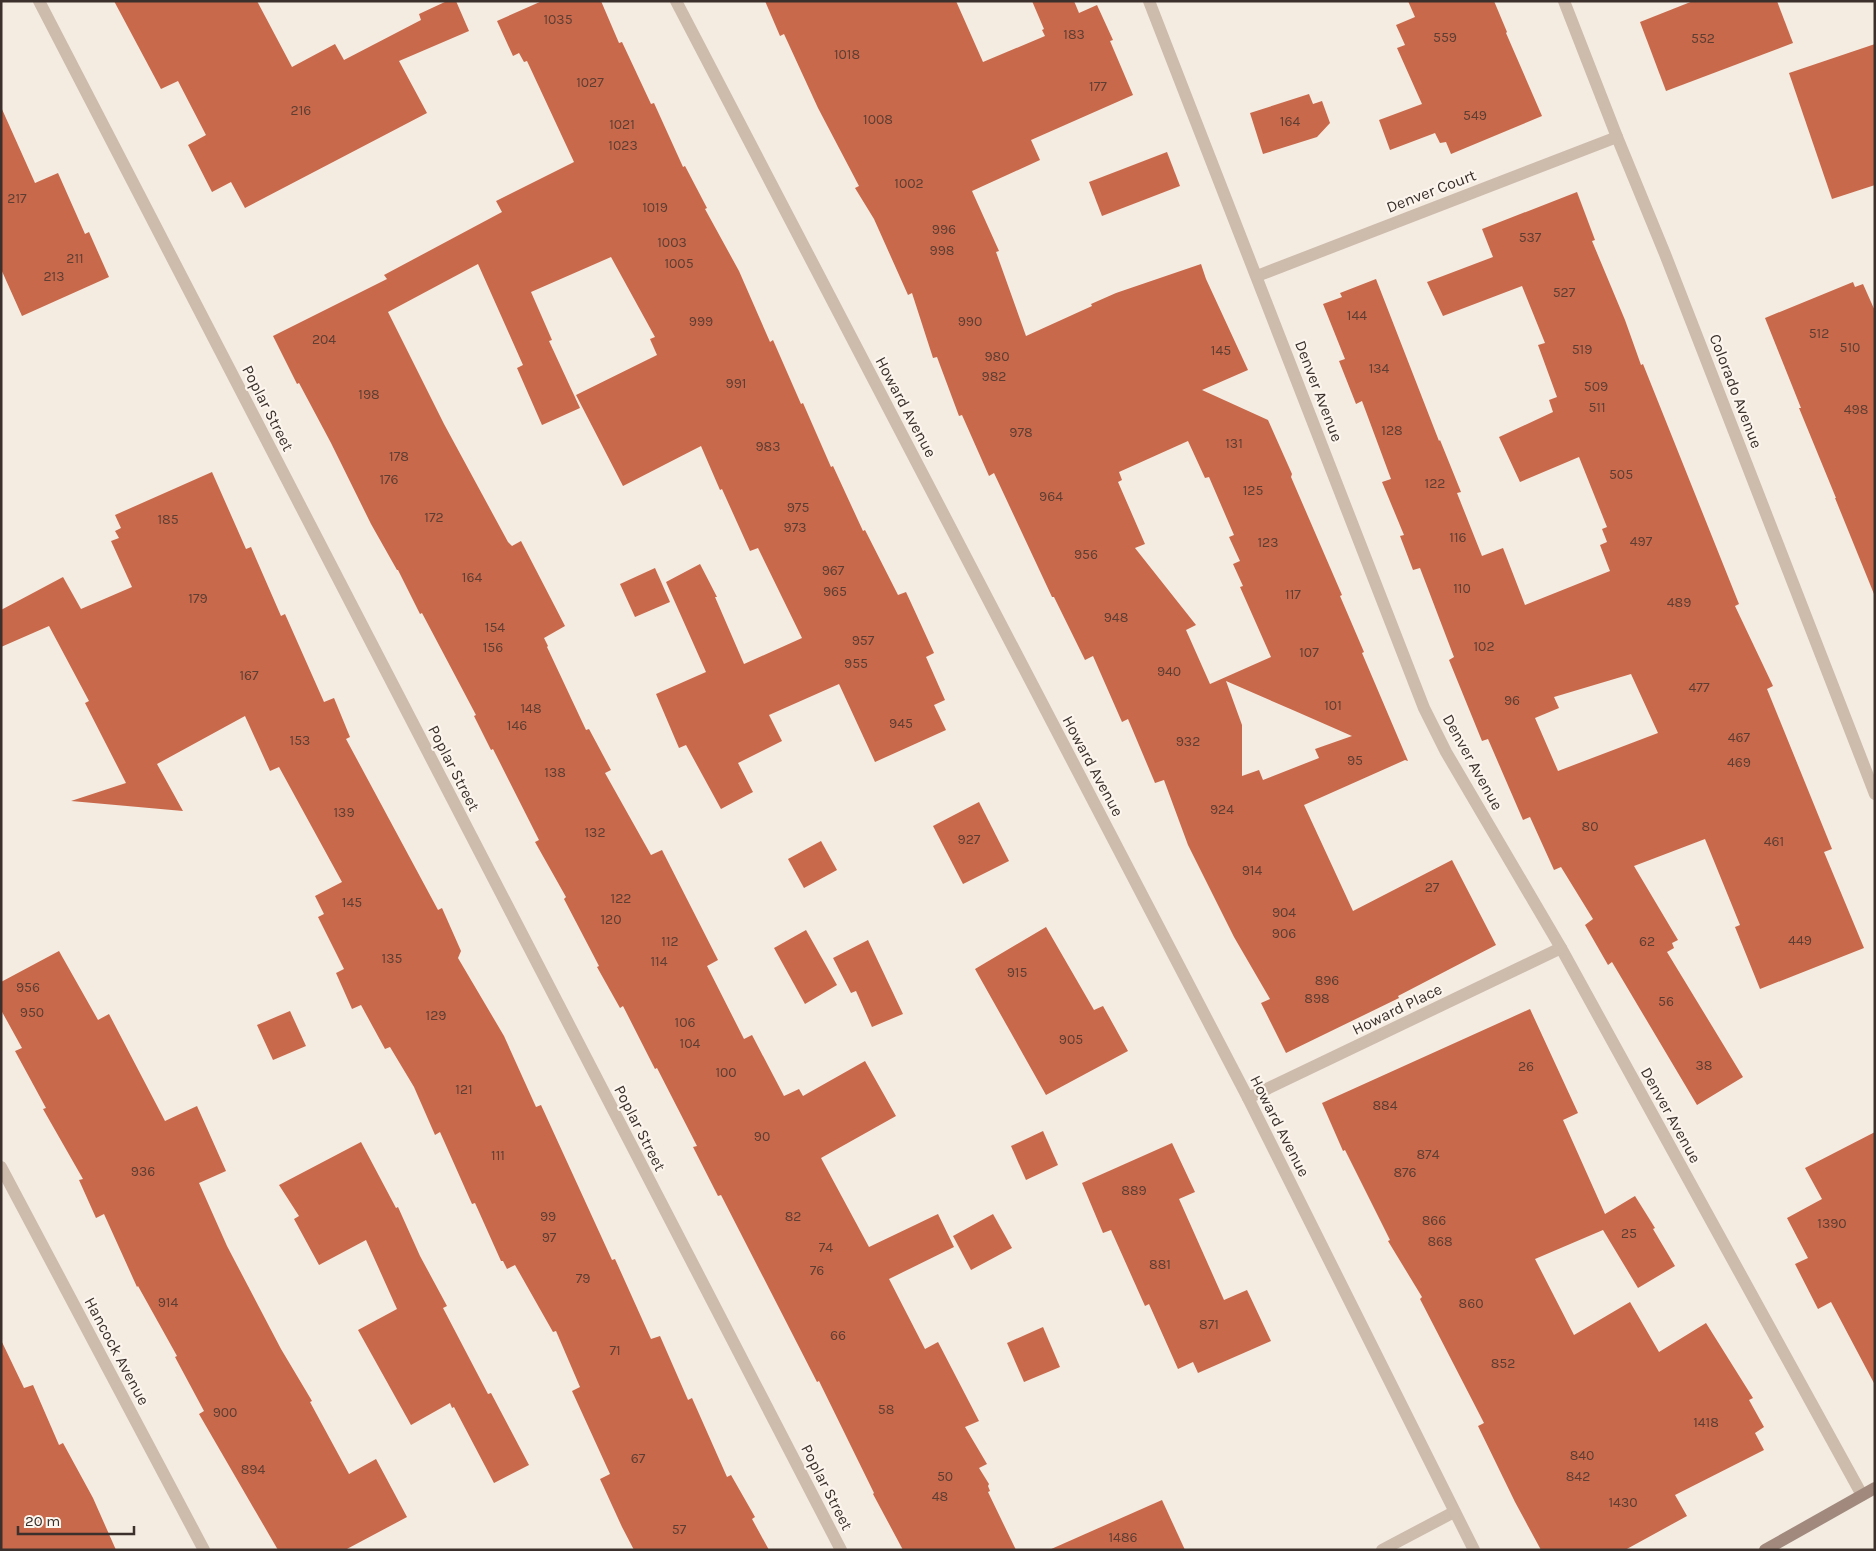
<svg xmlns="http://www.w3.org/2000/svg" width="1876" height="1551" viewBox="0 0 1876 1551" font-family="Karla,sans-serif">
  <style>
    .building { fill: #c8694b; fill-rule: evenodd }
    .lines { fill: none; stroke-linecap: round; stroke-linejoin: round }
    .service { stroke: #cdbbac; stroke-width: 12 }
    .minor { stroke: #cdbbac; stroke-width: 12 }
    .tertiary { stroke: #cdbbac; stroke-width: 12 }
    .secondary { stroke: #a18a7d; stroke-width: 12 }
    .labels { text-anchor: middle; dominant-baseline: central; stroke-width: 4.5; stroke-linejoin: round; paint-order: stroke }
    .number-label { font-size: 14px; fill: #5e3e33 }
    .street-label { font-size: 16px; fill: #3b302b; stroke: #fbf5ee }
  </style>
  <rect width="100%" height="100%" fill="#f4ebe1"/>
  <g class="building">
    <path d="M114,1H257L292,67L335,44L344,60L421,20L419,14L447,1H456L469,31L399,61L427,113L245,208L231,182L212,192L188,145L206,135L178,81L161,89Z"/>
    <path d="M542,1H601L619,43L622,42L651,104L654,103L683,167L685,166L707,208L705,209L739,271L770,342L773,340L801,404L803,403L831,467L833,466L863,531L865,530L898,595L906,592L934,653L926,657L945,700L934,705L946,730L875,762L839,684L769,715L782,741L738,763L753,792L721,809L686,745L679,748L656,694L706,672L666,582L700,564L717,597H715L744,664L802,638L758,548L750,551L722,489L720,490L701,446L623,486L576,395L657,355L650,339L655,337L611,257L531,292L552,340L549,341L580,408L542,425L517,368L523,365L478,264L388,312L444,424L508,542L512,546L521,541L565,626L544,638L548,646L547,647L586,730L589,729L611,770L605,773L651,855L662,850L718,960L707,966L744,1039L752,1035L784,1096L799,1089L803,1096L865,1061L896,1116L821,1158L869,1247L938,1214L954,1247L889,1279L925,1349L938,1342L979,1421L965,1427L987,1464L979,1468L989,1484L988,1486L990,1491L988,1492L1016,1550H903L873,1494L874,1493L819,1381L817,1382L721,1195L718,1196L693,1147L697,1146L657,1068L655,1069L623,1006L620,1008L597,967L599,966L564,899L566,897L535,842L539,840L493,749L491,750L474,716L476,715L422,613L420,614L398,570H397L371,524L331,443L299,383L297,384L273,336L387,279L384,275L502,212L496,201L574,162L527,61L524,62L519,53L513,56L497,21Z"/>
    <path d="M765,1H956L983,62L1045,36L1042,30L1044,29L1032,1H1074L1079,13L1097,5L1113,40L1110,41L1133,95L1031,140L1040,160L972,191L999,251L996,252L1026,336L1092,306L1091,304L1116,293L1201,264L1206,279L1248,370L1202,390L1268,420L1292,474L1291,477L1342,595L1340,596L1364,652L1362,653L1408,761L1405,760L1304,805L1353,911L1452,860L1496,945L1398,996L1399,998L1286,1053L1261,1003L1270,999L1234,937L1188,845L1164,780L1155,783L1128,719L1122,722L1093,656L1085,660L1054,597H1052L994,473L989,476L962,415L959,416L937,357L933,358L912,293L908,295L874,219L855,188L859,186L818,108L784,34L780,36ZM1188,441L1205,478L1209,477L1234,535L1229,537L1240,561L1233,564L1243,586L1240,587L1271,657L1210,684L1186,630L1196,625L1135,548L1145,544L1118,482L1122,480L1119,472ZM1226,681L1295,711L1352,736L1315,749L1319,758L1263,780L1259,770L1242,776V725Z"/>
    <path d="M1408,1H1494L1507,32L1506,33L1542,116L1451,154L1446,142L1440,143L1435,133L1390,150L1379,120L1422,104L1397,48L1405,45L1396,25L1415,17Z"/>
    <path d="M1693,1H1777L1793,43L1666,91L1640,22Z"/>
    <path d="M1875,44V185L1832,199L1789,73Z"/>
    <path d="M1309,94L1313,104L1322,101L1330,123L1317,137L1263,154L1250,113Z"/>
    <path d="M1,107L35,183L58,173L85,234L89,232L109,277L22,316L1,269Z"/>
    <path d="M1167,152L1180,186L1102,216L1089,182Z"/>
    <path d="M1577,192L1595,240L1592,241L1625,320L1641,365L1643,364L1739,604L1735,606L1773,686L1767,689L1832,849L1824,852L1864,948L1760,989L1735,927L1740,925L1705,839L1634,866L1678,940L1672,943L1674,948L1667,952L1743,1077L1697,1105L1612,962L1608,965L1585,925L1593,919L1561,867L1554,870L1530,817L1523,820L1488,739L1482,741L1449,660L1454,657L1420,568L1413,570L1400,536L1404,535L1382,482L1391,479L1362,401L1356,404L1339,361L1345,359L1323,304L1342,297L1340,293L1376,279L1439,441L1440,440L1461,492L1457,493L1482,556L1503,548L1525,605L1610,571L1600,545L1607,542L1602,529L1607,527L1579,457L1520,482L1499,437L1553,412L1549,400L1557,397L1538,345L1545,343L1522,286L1443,316L1427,282L1493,257L1482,229ZM1631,674L1658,733L1558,771L1535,718L1559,708L1554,697Z"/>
    <path d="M1853,282L1855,287L1863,284L1875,311L1874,594L1835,498H1836L1799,408H1801L1765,318Z"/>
    <path d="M212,472L246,549L251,547L281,616L285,614L324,702L334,698L350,737L346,739L438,910L442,908L461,951L458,958L504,1036L536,1107L541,1105L612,1260L615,1259L651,1339L660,1336L688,1400L692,1398L727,1477L731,1475L755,1517L752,1519L769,1550H634L622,1527L600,1479L610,1474L572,1391L580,1387L556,1331L553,1332L515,1265L507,1269L503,1261H501L475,1203L472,1204L440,1132L435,1135L414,1087L390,1047L385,1049L361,1005L352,1009L336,973L344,969L318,917L324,914L315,896L342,882L279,767L270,771L245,716L157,764L183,811L71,801L126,783L85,703L89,701L49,626L1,647V610L63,577L81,609L132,587L111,541L119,538L115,531L121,528L115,515Z"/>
    <path d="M655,568L670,602L635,617L620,584Z"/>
    <path d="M979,802L1009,861L963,884L933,826Z"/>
    <path d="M821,841L837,870L804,888L788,859Z"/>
    <path d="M1046,927L1094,1010L1103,1006L1128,1051L1046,1095L975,969Z"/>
    <path d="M806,930L837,985L805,1004L774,948Z"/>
    <path d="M868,940L903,1014L872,1027L856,991L851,993L833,958Z"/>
    <path d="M59,951L98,1020L109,1014L165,1121L197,1106L226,1171L199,1183L227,1246L281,1349L312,1401L310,1402L349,1474L376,1459L407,1517L345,1550H278L199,1414L204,1411L175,1357L177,1356L138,1286L137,1287L104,1214L96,1218L79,1180L83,1179L43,1109L46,1108L15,1051L22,1048L1,1010V982Z"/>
    <path d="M1530,1009L1578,1113L1563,1120L1605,1214L1635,1196L1655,1228L1653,1229L1675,1266L1638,1288L1603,1230L1535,1259L1574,1335L1630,1302L1659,1352L1706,1323L1753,1398L1749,1400L1764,1427L1755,1433L1764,1450L1675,1495L1687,1516L1625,1550H1541L1515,1502L1478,1426L1484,1423L1420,1299L1422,1297L1388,1241L1390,1240L1345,1150L1343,1151L1322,1103Z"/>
    <path d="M290,1011L306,1046L273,1060L257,1025Z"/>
    <path d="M1043,1131L1058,1165L1026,1180L1011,1146Z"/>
    <path d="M1875,1132V1385L1831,1302L1818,1309L1795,1264L1808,1258L1787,1218L1822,1199L1805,1168Z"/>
    <path d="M361,1142L396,1208L398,1207L420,1256L447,1306L443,1308L488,1394L491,1393L529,1465L494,1483L454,1407L452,1408L450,1403L411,1425L358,1330L397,1309L366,1240L319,1265L294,1219L299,1216L279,1185Z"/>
    <path d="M1172,1143L1195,1192L1179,1199L1224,1300L1247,1290L1271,1341L1198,1373L1193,1362L1178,1369L1149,1304L1145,1306L1111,1230L1103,1233L1082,1183Z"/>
    <path d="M993,1214L1012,1248L971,1270L953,1236Z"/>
    <path d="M1043,1327L1060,1367L1024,1382L1007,1343Z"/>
    <path d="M1,1340L24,1388L33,1385L59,1445L63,1443L93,1498L116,1550H1Z"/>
    <path d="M1162,1500L1185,1550H1049Z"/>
  </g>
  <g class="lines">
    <path class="service" d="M1382,1550L1454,1512"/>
    <g class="minor">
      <path d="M39,1L841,1550"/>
      <path d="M676,1L1248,1098L1474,1550"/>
      <path d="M1149,1L1424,708L1446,752L1561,948L1862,1495"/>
      <path d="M1564,1L1617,137L1665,254L1875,794"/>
      <path d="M1257,276L1617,137"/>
      <path d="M1248,1098L1561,948"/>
    </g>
    <path class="tertiary" d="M1,1167L204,1550"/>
    <path class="secondary" d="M1765,1550L1875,1488"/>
  </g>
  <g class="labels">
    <g class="number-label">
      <text x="558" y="19">1035</text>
      <text x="1074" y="34">183</text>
      <text x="1445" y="37">559</text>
      <text x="1703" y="38">552</text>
      <text x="847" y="54">1018</text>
      <text x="590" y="82">1027</text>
      <text x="1098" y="86">177</text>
      <text x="301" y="110">216</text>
      <text x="1475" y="115">549</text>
      <text x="878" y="119">1008</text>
      <text x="1290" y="121">164</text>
      <text x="622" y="124">1021</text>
      <text x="623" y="145">1023</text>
      <text x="909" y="183">1002</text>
      <text x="17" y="198">217</text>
      <text x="655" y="207">1019</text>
      <text x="944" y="229">996</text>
      <text x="1530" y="237">537</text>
      <text x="672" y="242">1003</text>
      <text x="942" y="250">998</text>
      <text x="75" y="258">211</text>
      <text x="679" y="263">1005</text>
      <text x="54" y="276">213</text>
      <text x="1564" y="292">527</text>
      <text x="1357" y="315">144</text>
      <text x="701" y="321">999</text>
      <text x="970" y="321">990</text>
      <text x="1819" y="333">512</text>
      <text x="324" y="339">204</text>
      <text x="1850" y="347">510</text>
      <text x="1582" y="349">519</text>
      <text x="1221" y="350">145</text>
      <text x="997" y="356">980</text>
      <text x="1379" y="368">134</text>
      <text x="994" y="376">982</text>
      <text x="736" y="383">991</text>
      <text x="1596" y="386">509</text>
      <text x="369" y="394">198</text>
      <text x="1597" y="407">511</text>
      <text x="1856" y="409">498</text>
      <text x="1392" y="430">128</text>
      <text x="1021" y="432">978</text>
      <text x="1234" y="443">131</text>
      <text x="768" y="446">983</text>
      <text x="399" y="456">178</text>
      <text x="1621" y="474">505</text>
      <text x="389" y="479">176</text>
      <text x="1435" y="483">122</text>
      <text x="1253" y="490">125</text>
      <text x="1051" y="496">964</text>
      <text x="798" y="507">975</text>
      <text x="434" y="517">172</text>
      <text x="168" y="519">185</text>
      <text x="795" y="527">973</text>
      <text x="1458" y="537">116</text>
      <text x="1641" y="541">497</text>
      <text x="1268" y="542">123</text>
      <text x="1086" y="554">956</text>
      <text x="833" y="570">967</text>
      <text x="472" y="577">164</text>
      <text x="1462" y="588">110</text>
      <text x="835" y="591">965</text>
      <text x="1293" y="594">117</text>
      <text x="198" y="598">179</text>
      <text x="1679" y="602">489</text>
      <text x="1116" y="617">948</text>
      <text x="495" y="627">154</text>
      <text x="863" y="640">957</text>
      <text x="1484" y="646">102</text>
      <text x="493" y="647">156</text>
      <text x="1309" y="652">107</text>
      <text x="856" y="663">955</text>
      <text x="1169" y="671">940</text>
      <text x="249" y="675">167</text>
      <text x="1699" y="687">477</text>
      <text x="1512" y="700">96</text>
      <text x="1333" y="705">101</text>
      <text x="531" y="708">148</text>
      <text x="901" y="723">945</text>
      <text x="517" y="725">146</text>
      <text x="1739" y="737">467</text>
      <text x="300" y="740">153</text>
      <text x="1188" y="741">932</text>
      <text x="1355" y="760">95</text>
      <text x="1739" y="762">469</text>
      <text x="555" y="772">138</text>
      <text x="1222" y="809">924</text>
      <text x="344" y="812">139</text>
      <text x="1590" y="826">80</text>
      <text x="595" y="832">132</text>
      <text x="969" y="839">927</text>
      <text x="1774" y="841">461</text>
      <text x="1252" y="870">914</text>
      <text x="1432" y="887">27</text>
      <text x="621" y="898">122</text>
      <text x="352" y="902">145</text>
      <text x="1284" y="912">904</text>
      <text x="611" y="919">120</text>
      <text x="1284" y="933">906</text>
      <text x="1800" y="940">449</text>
      <text x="670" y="941">112</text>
      <text x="1647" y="941">62</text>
      <text x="392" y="958">135</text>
      <text x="659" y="961">114</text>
      <text x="1017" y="972">915</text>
      <text x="1327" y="980">896</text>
      <text x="28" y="987">956</text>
      <text x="1317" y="998">898</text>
      <text x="1666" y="1001">56</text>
      <text x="32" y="1012">950</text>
      <text x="436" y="1015">129</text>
      <text x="685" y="1022">106</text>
      <text x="1071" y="1039">905</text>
      <text x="690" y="1043">104</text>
      <text x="1704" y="1065">38</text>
      <text x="1526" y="1066">26</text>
      <text x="726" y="1072">100</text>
      <text x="464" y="1089">121</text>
      <text x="1385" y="1105">884</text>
      <text x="762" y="1136">90</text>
      <text x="1428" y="1154">874</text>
      <text x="498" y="1155">111</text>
      <text x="143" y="1171">936</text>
      <text x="1405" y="1172">876</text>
      <text x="1134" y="1190">889</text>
      <text x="548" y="1216">99</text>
      <text x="793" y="1216">82</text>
      <text x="1434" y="1220">866</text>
      <text x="1832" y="1223">1390</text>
      <text x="1629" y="1233">25</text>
      <text x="549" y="1237">97</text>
      <text x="1440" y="1241">868</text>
      <text x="826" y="1247">74</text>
      <text x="1160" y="1264">881</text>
      <text x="817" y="1270">76</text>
      <text x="583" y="1278">79</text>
      <text x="168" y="1302">914</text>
      <text x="1471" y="1303">860</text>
      <text x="1209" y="1324">871</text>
      <text x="838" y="1335">66</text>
      <text x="615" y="1350">71</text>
      <text x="1503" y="1363">852</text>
      <text x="886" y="1409">58</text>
      <text x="225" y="1412">900</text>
      <text x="1706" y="1422">1418</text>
      <text x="1582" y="1455">840</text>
      <text x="638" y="1458">67</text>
      <text x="253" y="1469">894</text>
      <text x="945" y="1476">50</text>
      <text x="1578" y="1476">842</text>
      <text x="940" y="1496">48</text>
      <text x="1623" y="1502">1430</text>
      <text x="679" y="1529">57</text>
      <text x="1123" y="1537">1486</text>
    </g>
    <g class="street-label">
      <text transform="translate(1431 191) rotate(-21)">Denver Court</text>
      <text transform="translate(1319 391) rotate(69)">Denver Avenue</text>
      <text transform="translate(1736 391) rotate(69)">Colorado Avenue</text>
      <text transform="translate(906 407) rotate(62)">Howard Avenue</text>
      <text transform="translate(268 408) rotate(63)">Poplar Street</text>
      <text transform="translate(1473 762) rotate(61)">Denver Avenue</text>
      <text transform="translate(1093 766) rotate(62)">Howard Avenue</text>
      <text transform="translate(454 768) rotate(63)">Poplar Street</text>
      <text transform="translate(1397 1009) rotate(-26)">Howard Place</text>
      <text transform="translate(1671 1115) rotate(61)">Denver Avenue</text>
      <text transform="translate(1280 1126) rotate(63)">Howard Avenue</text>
      <text transform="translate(640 1128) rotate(63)">Poplar Street</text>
      <text transform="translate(117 1351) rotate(62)">Hancock Avenue</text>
      <text transform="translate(827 1487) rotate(63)">Poplar Street</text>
    </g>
  </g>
  <rect width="1876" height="1551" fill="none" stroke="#3b302b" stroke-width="5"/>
  <path d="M18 1526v8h116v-8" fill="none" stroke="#3b302b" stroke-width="2.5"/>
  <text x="25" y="1526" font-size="15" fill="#3b302b" stroke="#fbf5ee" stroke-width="4" paint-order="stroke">20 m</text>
</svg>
